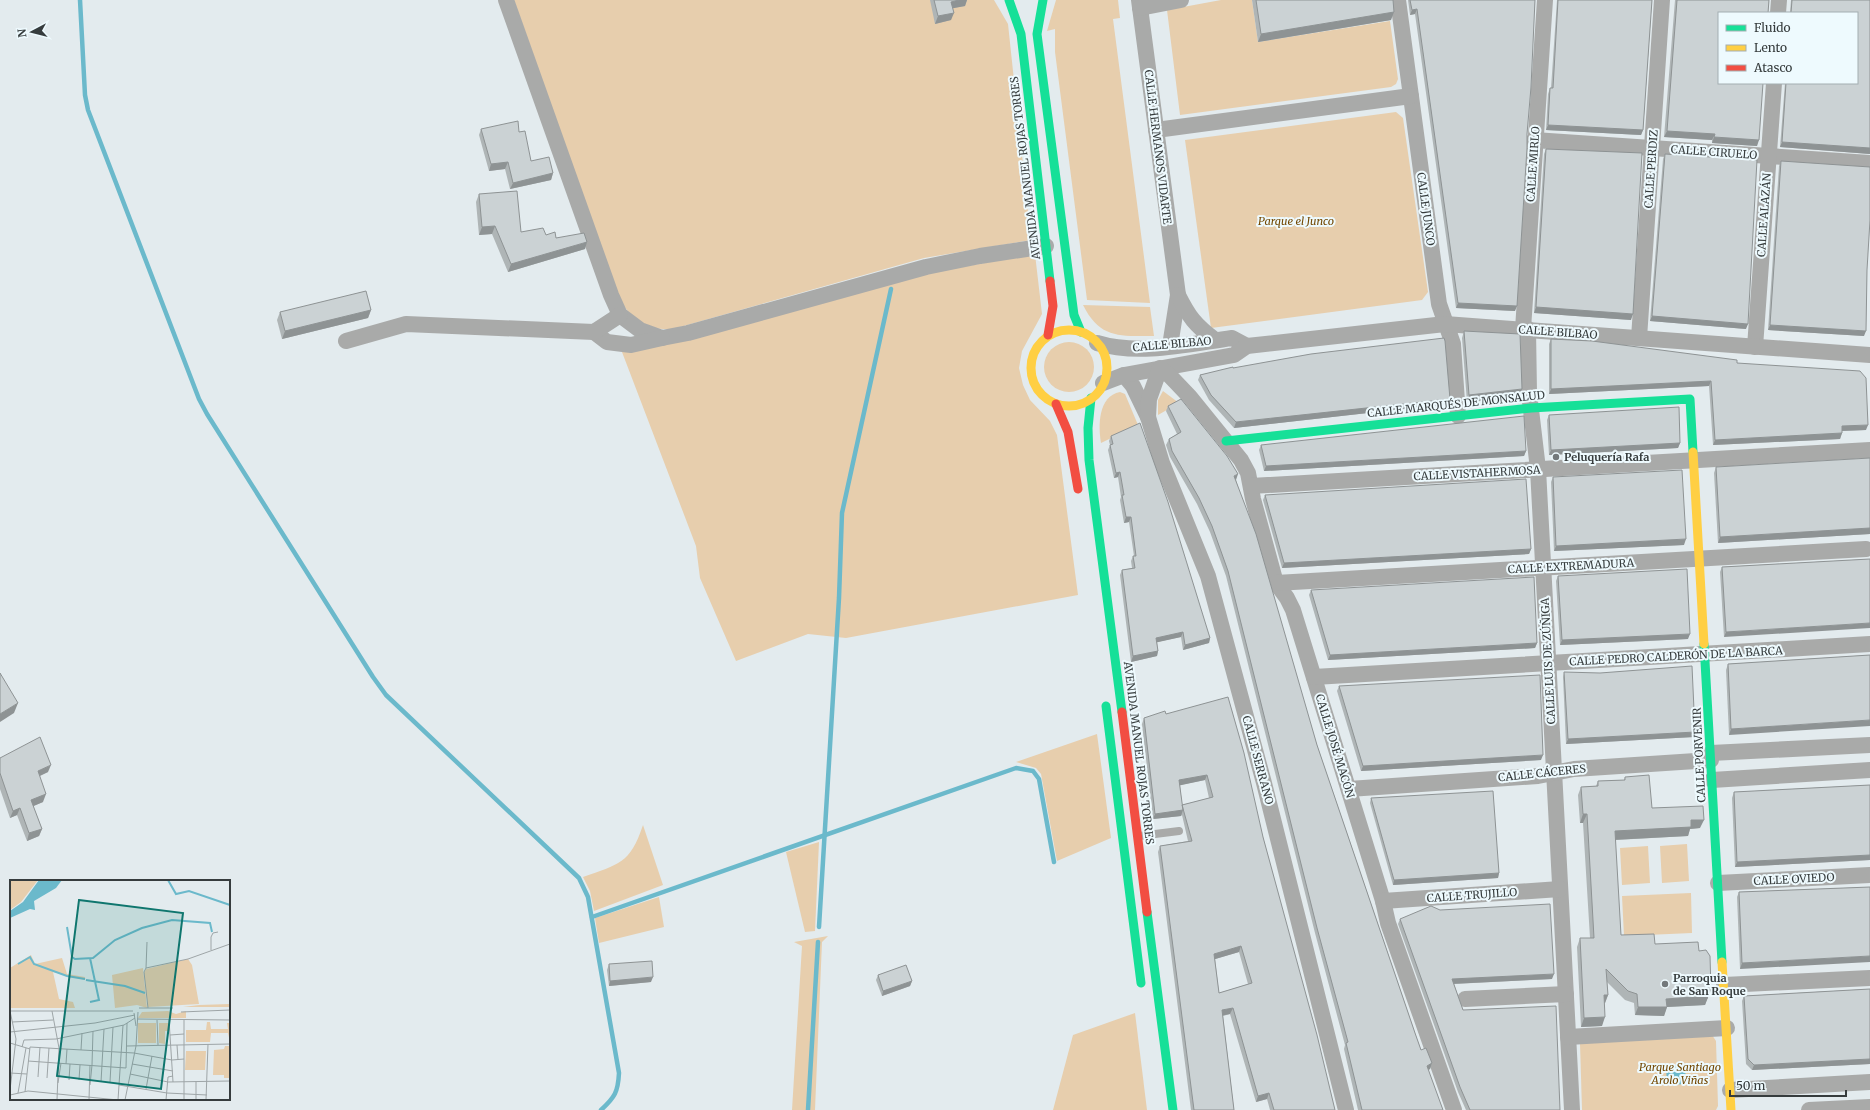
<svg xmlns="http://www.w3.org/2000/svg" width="1870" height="1110" viewBox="0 0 1870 1110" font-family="Merriweather,serif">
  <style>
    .green { fill: #e7cead }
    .water { fill: #6bb9cb }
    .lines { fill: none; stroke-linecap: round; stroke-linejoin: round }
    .stream { stroke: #6bb9cb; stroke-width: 4.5 }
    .lane { stroke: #a9aaa9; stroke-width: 8 }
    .street { stroke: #a9aaa9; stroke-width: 16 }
    .fast { stroke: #16e098; stroke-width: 9 }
    .slow { stroke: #ffcf43; stroke-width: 9 }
    .jam { stroke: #f24e42; stroke-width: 9 }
    .wall { fill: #afb5b6; fill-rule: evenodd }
    .shaded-wall { fill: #8e9394 }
    .building { fill: #cbd2d4; stroke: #8e9394; fill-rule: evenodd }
    .poi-dot { fill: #73797b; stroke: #eefafe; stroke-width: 1.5 }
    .labels { text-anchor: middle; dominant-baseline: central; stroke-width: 4; stroke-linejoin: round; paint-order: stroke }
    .street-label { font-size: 11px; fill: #363c3d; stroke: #eefafe }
    .park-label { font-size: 11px; font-style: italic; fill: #724700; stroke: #eefafe }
    .poi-label { font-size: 11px; font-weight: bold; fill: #363c3d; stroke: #eefafe; text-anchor: start }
    .inset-river { fill: none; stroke: #6bb9cb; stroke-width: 2 }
    .inset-road { fill: none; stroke: #9ea5a7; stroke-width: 1 }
    .view { fill: #0f766e; fill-opacity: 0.15; stroke: #0f766e; stroke-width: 2 }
    .inset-edge { fill: none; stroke: #363c3d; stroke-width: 2 }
  </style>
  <rect width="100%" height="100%" fill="#e3ebee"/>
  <g class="green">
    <path d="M514,0H994L1008,24L1031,240L924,258L673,329C645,330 633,322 619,298Z"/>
    <path d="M1056,0H1118L1120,18L1113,19L1150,303L1087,300L1055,52V29L1047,31Z"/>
    <path d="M1221,0H1252L1258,42L1390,21L1398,79L1396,84L1391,87L1180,115L1167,10Z"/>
    <path d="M1396,112L1403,118L1428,292L1422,300L1211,328L1185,140Z"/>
    <path d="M1035,254L1042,314L1022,351L1019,368L1023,385L1030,400L1050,421L1057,435L1078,595L846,638L808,634L736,661L700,578L696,546L622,352L928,273Z"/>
    <path d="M1083,305L1150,307L1154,336C1120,336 1100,339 1083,305Z"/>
    <circle cx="1069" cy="367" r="25"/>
    <path d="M1163,391L1179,403L1158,415V400Z"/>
    <path d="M1120,392L1125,394L1138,425L1101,443C1098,426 1098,396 1120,392Z"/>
    <path d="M1097,734L1111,838L1057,861L1041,774L1036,768L1016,762Z"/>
    <path d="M643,825L663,885L594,911L590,891L583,877C619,864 630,864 643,825Z"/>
    <path d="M819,842L815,931L805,932L786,852Z"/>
    <path d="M1687,844L1689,881L1662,883L1660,846Z"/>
    <path d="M1648,846L1650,883L1622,885L1620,848Z"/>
    <path d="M1691,893L1692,933L1624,936L1622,896Z"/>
    <path d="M659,897L664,927L599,943L595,918Z"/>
    <path d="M828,936L822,942L815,1110H792L802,946L794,942Z"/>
    <path d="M1135,1013L1147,1110H1053L1073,1035Z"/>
    <path d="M1712,1035L1716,1041L1718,1106L1716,1110H1582L1580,1043Z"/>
  </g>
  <path class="water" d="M1685,1065L1686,1084L1667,1085L1666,1066Z"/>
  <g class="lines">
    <g class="stream">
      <path d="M80,0L85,95L88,110L199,399L207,414L373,677L386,695L579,878L588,897L619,1073C618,1092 615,1097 601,1110"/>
      <path d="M592,917L1016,768L1033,771L1039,779L1054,862"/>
      <path d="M819,927L839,598L842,513L891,289"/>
      <path d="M808,1110L818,942"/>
    </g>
    <path class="lane" d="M1139,836L1179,831"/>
    <g class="street">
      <path d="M506,0L611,295L620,315L640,330L662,338L688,333L926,267L980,256L1046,246"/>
      <path d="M1139,0L1178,295L1170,346"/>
      <path d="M1398,0L1439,304L1453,344L1458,416"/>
      <path d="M1140,8L1181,0"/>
      <path d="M1778,13L1779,0"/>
      <path d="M1156,130L1411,96"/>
      <path d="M1534,140L1870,163"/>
      <path d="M1178,295C1189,317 1195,325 1215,340"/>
      <path d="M1523,329L1545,0"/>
      <path d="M1528,329L1529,393L1538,469L1572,1110"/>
      <path d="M594,332L607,342L631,345L662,338"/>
      <path d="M1639,338L1662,0"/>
      <path d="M346,341L406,324L594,332L620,315"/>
      <path d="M1097,343C1139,356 1188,344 1232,338L1247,346"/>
      <path d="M1755,347L1774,83"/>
      <path d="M1124,375L1133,386L1148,417L1162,463L1208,576L1264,783L1346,1110"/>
      <path d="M1103,383L1124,375L1234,355L1247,346L1445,324L1870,355"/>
      <path d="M1148,417L1149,399L1160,368L1170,376L1190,397L1241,460L1248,473L1253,499L1276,583L1287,598L1293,610L1383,901L1388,923L1454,1110"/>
      <path d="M1251,486L1870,450"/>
      <path d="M1276,583L1866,549"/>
      <path d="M1314,677L1870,644"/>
      <path d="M1711,753L1870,745"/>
      <path d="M1712,780L1870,770"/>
      <path d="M1349,789L1538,776L1574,769L1711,760"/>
      <path d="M1718,883L1870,875"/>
      <path d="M1383,901L1560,889"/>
      <path d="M1724,985L1870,978"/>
      <path d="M1465,999L1566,994"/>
      <path d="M1568,1037L1727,1028"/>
      <path d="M1730,1090L1870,1082"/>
      <path d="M1809,1110L1870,1107"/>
    </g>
    <g class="fast">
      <path d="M1009,0L1021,34L1050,281"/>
      <path d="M1043,0L1037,34L1074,315L1081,332"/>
      <path d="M1091,398L1088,428L1089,460L1122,712"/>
      <path d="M1226,441L1531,408L1690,399L1693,452"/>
      <path d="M1704,644L1722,962"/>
      <path d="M1106,706L1141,983"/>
      <path d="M1147,912L1173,1110"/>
    </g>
    <g class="slow">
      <circle cx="1069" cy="368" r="38"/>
      <path d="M1693,452L1704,644"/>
      <path d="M1722,962L1731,1110"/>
    </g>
    <g class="jam">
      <path d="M1048,335L1053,306L1050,281"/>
      <path d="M1056,404L1068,432L1078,489"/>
      <path d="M1122,712L1147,912"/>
    </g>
  </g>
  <g class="wall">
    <path d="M930,0H967L965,6L953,8L951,20L935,24Z"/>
    <path d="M1252,0H1393L1391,20L1258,42Z"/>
    <path d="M1408,0H1535L1515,311L1456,308L1415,14L1410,15Z"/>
    <path d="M1557,0H1652L1643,130L1641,135L1546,130L1548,94L1550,88H1551Z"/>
    <path d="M1675,0H1769L1757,146L1712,143V140L1664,137Z"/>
    <path d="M1791,0H1870V154L1780,147L1785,83H1857V13H1790Z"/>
    <path d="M481,129L519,132L531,161L553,173L551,180L510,189L505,169L489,171L479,135Z"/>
    <path d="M1546,149L1631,320L1534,313L1544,154Z"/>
    <path d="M1665,154L1746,329L1650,321L1663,159Z"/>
    <path d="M1781,161L1867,270L1864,336L1768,330L1779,166Z"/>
    <path d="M479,194L521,232L546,235L585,249L508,272L492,234L479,235L476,202Z"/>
    <path d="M371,310L368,318L282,339L277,320L280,312Z"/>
    <path d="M1464,331L1519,397L1467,402L1462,338Z"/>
    <path d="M1551,339L1737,363L1866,430L1842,431V433L1840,439L1713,445L1709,386L1549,394V344Z"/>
    <path d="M1233,368L1448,404L1234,428L1209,400L1198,380L1200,375Z"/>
    <path d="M1168,406L1236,480L1317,745L1415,1033L1421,1050L1432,1063L1430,1069L1428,1070L1443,1110H1358L1344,1049L1345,1045L1315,933L1226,576L1210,532L1197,504L1170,457L1166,445L1169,439L1177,434L1166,411Z"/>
    <path d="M1549,415L1680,443L1678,448L1549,455L1547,420Z"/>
    <path d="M1111,436L1210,638L1209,643L1183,650L1181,637L1157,642L1158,651L1157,656L1131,662L1120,575L1122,570L1132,568L1131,561L1133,556H1134L1129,522L1124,523L1120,500L1121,497L1118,477L1114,478L1108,450L1110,445L1109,441Z"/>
    <path d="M1261,445L1526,451L1524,456L1264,471L1259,450Z"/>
    <path d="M1716,467L1870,469V534L1718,543L1714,473Z"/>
    <path d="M1553,477L1684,545L1554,551L1551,482Z"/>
    <path d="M1265,495L1531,549L1529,554L1282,568L1263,500Z"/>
    <path d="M1870,559L1724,637L1720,572L1722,567Z"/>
    <path d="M1558,576L1688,639L1560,645L1556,581Z"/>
    <path d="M1311,590L1537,643L1535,648L1328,660L1309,595Z"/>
    <path d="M1870,655L1729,735L1726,670L1728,664Z"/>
    <path d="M1564,672L1695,732L1694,737L1566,744L1563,677Z"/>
    <path d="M1339,686L1541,760L1361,771L1337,691Z"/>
    <path d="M1166,714L1263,837L1335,1110H1270L1267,1099L1256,1102L1230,1014L1223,1016L1234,1110H1191L1158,852L1160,846L1188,841L1182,815L1181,816L1153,819L1142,724L1144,718ZM1205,780L1209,798L1182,805L1180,785ZM1239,952L1248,984L1219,993L1215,959Z"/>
    <path d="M0,758L48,772L40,776L43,802L33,806L42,829L39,836L27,841L17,815L10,818L0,789Z"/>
    <path d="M1625,777L1652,808L1700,828L1690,829L1688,836L1615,840L1621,935L1655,944L1699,951L1708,999H1707L1705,1005L1667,1007L1664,1016L1635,1015L1634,1003L1625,1000L1607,982L1608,995L1605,1003H1604L1602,1026L1581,1027L1577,947L1580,938H1590L1583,823H1580L1578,795L1581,787L1596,786L1598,781L1624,780Z"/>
    <path d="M1870,785V860L1735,867L1732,798L1734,792Z"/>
    <path d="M1371,798L1499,873L1498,878L1393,885L1370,803Z"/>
    <path d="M1870,887L1740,969L1737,897L1739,892Z"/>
    <path d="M1400,919L1552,979L1454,984L1463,1010L1560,1110H1466L1458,1092L1398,924Z"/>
    <path d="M609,964L651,982L609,986L607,970Z"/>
    <path d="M878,975L912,981L910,986L882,996L876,980Z"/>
    <path d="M1870,989V1064L1752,1070L1746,1064L1742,1001L1744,996Z"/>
  </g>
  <g class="shaded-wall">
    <path d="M959,0H967L965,6L949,9L951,2Z"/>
    <path d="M1417,9L1415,14L1410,15L1412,10Z"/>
    <path d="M1394,12L1391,20L1258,42L1261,34Z"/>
    <path d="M954,13L951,20L935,24L938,16Z"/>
    <path d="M1548,125L1643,130L1641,135L1546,130Z"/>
    <path d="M1667,131L1715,134L1712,140L1664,137Z"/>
    <path d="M1714,137L1759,140L1757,146L1712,143Z"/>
    <path d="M1782,142L1870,148V154L1780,147Z"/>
    <path d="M508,162L505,169L489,171L491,164Z"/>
    <path d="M553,173L551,180L510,189L513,183Z"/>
    <path d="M495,226L492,234L479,235L482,227Z"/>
    <path d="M587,242L585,249L508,272L511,264Z"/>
    <path d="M1458,303L1517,306L1515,311L1456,308Z"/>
    <path d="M1536,307L1633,314L1631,320L1534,313Z"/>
    <path d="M371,310L368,318L282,339L285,331Z"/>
    <path d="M1652,316L1748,324L1746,329L1650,321Z"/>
    <path d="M1770,325L1866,331L1864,336L1768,330Z"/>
    <path d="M1711,381L1709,386L1549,394L1551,389Z"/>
    <path d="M1522,389L1519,397L1467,402L1469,395Z"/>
    <path d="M1450,399L1448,404L1234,428L1236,422Z"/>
    <path d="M1868,425L1866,430L1840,431L1842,426Z"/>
    <path d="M1842,433L1840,439L1713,445L1715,440Z"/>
    <path d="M1680,443L1678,448L1549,455L1551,450Z"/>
    <path d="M1526,451L1524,456L1264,471L1266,466Z"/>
    <path d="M1120,472L1118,477L1114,478L1116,473Z"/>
    <path d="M1238,474L1236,480L1232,482L1234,476Z"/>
    <path d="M1126,517H1131L1129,522L1124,523Z"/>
    <path d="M1870,528V534L1718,543L1720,537Z"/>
    <path d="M1686,539L1684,545L1554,551L1556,546Z"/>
    <path d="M1531,549L1529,554L1282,568L1284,563Z"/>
    <path d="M1870,623V628L1724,637L1726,632Z"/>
    <path d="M1183,632L1181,637L1154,643L1156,638Z"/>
    <path d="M1690,634L1688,639L1560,645L1562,640Z"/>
    <path d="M1210,638L1209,643L1183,650L1185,645Z"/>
    <path d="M1537,643L1535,648L1328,660L1330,655Z"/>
    <path d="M1158,651L1157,656L1131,662L1133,656Z"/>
    <path d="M18,703L14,713L0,722V714Z"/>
    <path d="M1870,720V726L1729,735L1731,729Z"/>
    <path d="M1695,732L1694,737L1566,744L1568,739Z"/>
    <path d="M1543,755L1541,760L1361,771L1363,766Z"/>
    <path d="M51,765L48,772L35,778L38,771Z"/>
    <path d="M1207,775L1205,780L1177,786L1179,780Z"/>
    <path d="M46,794L43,802L29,808L31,800Z"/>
    <path d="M20,808L17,815L10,818L13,811Z"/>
    <path d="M1183,810L1181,816L1153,819L1155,814Z"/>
    <path d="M1583,814H1587L1583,823H1580Z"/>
    <path d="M1691,820H1704L1700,828L1690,829L1688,836L1612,840L1615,831Z"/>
    <path d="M42,829L39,836L27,841L29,833Z"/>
    <path d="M1870,855V860L1735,867L1737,862Z"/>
    <path d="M1499,873L1498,878L1393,885L1394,880Z"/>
    <path d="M1241,946L1239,952L1212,960L1214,954Z"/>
    <path d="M1870,956V962L1740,969L1742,963Z"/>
    <path d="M1554,974L1552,979L1450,984L1452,979Z"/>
    <path d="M653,977L651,982L609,986L610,981Z"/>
    <path d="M912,981L910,986L882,996L883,991Z"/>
    <path d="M1708,990H1711L1705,1005L1667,1007L1664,1016L1635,1015L1638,1007L1666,999Z"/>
    <path d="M1604,995H1608L1605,1003L1601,1004Z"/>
    <path d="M1233,1008L1230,1014L1220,1016L1222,1010Z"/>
    <path d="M1605,1017L1602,1026L1581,1027L1584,1018Z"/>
    <path d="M1870,1059V1064L1752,1070L1754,1065Z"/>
    <path d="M1432,1063L1430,1069L1425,1072L1427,1066Z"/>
    <path d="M1269,1093L1267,1099L1256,1102L1258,1096Z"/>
  </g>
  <g class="building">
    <path d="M934,0H959L951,2L954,13L938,16Z"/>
    <path d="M1256,0H1393L1394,12L1261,34Z"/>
    <path d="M1410,0H1535L1531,87L1527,134V148L1517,306L1458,303L1417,9L1412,10Z"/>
    <path d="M1558,0H1652L1643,130L1548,125L1550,88H1553Z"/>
    <path d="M1677,0H1769L1768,13H1719V83H1763L1759,140L1714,137L1715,134L1667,131Z"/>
    <path d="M1792,0H1870V148L1782,142L1786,83H1857V13H1791Z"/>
    <path d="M518,121L519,132L525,131L531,161L549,157L553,173L513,183L508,162L491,164L481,129Z"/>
    <path d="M1546,149L1642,153L1633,314L1536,307Z"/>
    <path d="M1665,154L1757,160L1748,324L1652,316Z"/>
    <path d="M1781,161L1870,167V220L1867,270L1866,331L1770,325Z"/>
    <path d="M517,191L521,232L543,228L546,235L555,232L556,238L584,233L587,242L511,264L495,226L482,227L479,194Z"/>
    <path d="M366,291L371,310L285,331L280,312Z"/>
    <path d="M1464,331L1520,334L1522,389L1469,395Z"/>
    <path d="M1444,338L1445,341L1450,399L1236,422L1211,395L1200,375L1233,367V368L1311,354Z"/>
    <path d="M1551,339L1592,341L1737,360V363L1860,371L1866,378L1868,425L1842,426V433L1715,440L1711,381L1551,389Z"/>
    <path d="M1181,399L1227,456L1238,474L1234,476L1256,534L1317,745L1415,1033L1421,1050L1426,1048L1432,1063L1427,1066L1443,1110H1362L1346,1043L1348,1042L1317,928L1228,571L1212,526L1199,498L1172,451L1169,439L1181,432L1168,406Z"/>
    <path d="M1679,407L1680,443L1551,450L1549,415Z"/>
    <path d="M1524,416L1526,451L1266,466L1261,445Z"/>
    <path d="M1140,423L1168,502L1210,638L1185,645L1183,632L1156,638L1158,651L1133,656L1122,570L1135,568L1133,556H1136L1131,517H1126L1122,495H1124L1120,472L1116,473L1110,445L1113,444L1111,436Z"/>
    <path d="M1870,458V528L1720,537L1716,467Z"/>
    <path d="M1682,470L1686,539L1556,546L1553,477Z"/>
    <path d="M1526,479L1531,549L1284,563L1265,495Z"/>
    <path d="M1870,559V623L1726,632L1722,567Z"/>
    <path d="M1687,569L1690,634L1562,640L1558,576Z"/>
    <path d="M1534,577L1537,643L1330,655L1311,590Z"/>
    <path d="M1870,655V720L1731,729L1728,664Z"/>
    <path d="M1692,666L1695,732L1568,739L1564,672L1600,673Z"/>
    <path d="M0,673L18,703L0,714Z"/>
    <path d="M1540,675L1543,755L1363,766L1339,686Z"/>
    <path d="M1228,697L1244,753L1263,837L1317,1035L1335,1110H1274L1269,1093L1258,1096L1233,1008L1222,1010L1234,1110H1194L1160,846L1192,841L1182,805L1213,797L1207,775L1179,780L1183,810L1155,814L1144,718L1165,711L1166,714ZM1241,946L1252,983L1219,993L1214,954Z"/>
    <path d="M40,737L51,765L38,771L46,794L31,800L42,829L29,833L20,808L13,811L0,773V758Z"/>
    <path d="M1649,775L1652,808L1703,806L1704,820H1691V827L1615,831L1621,935L1654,934L1655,944L1698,942L1699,951L1706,950L1710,956L1711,990H1708V996L1666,999L1667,1007H1638L1637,994L1628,991L1606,969L1608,995H1604L1605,1017L1584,1018L1580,938H1594L1587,814H1583L1581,787L1598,786V781L1625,780V777Z"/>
    <path d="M1870,785V855L1737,862L1734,792Z"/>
    <path d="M1493,791L1499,873L1394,880L1371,798Z"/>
    <path d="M1870,887V956L1742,963L1739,892Z"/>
    <path d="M1550,904L1554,974L1452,979L1463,1010L1556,1006L1560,1110H1470L1460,1087L1400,919L1431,906L1440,910Z"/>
    <path d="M652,961L653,977L610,981L609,964Z"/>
    <path d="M906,965L912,981L883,991L878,975Z"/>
    <path d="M1870,989V1059L1754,1065L1748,1059L1744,996Z"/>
  </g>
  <g class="poi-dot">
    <circle cx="1556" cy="457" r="4"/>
    <circle cx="1665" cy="984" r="4"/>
  </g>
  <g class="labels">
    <g class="street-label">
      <text transform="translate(1158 147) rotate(83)">CALLE HERMANOS VIDARTE</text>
      <text transform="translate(1714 152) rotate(4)">CALLE CIRUELO</text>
      <text transform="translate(1533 164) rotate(-86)">CALLE MIRLO</text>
      <text transform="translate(1025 168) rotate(-97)">AVENIDA MANUEL ROJAS TORRES</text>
      <text transform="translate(1651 169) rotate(-86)">CALLE PERDIZ</text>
      <text transform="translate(1426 209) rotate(82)">CALLE JUNCO</text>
      <text transform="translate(1764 215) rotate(-86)">CALLE ALAZÁN</text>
      <text transform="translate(1558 332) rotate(4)">CALLE BILBAO</text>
      <text transform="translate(1172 344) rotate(-5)">CALLE BILBAO</text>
      <text transform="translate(1456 404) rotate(-6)">CALLE MARQUÉS DE MONSALUD</text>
      <text transform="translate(1477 473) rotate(-3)">CALLE VISTAHERMOSA</text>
      <text transform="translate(1571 566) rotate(-3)">CALLE EXTREMADURA</text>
      <text transform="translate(1676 656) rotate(-3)">CALLE PEDRO CALDERÓN DE LA BARCA</text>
      <text transform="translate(1548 661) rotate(-93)">CALLE LUIS DE ZÚÑIGA</text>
      <text transform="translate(1335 746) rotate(73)">CALLE JOSÉ MACÓN</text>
      <text transform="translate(1139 753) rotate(83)">AVENIDA MANUEL ROJAS TORRES</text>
      <text transform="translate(1699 755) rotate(-93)">CALLE PORVENIR</text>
      <text transform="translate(1258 760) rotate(75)">CALLE SERRANO</text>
      <text transform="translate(1542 773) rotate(-6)">CALLE CÁCERES</text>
      <text transform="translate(1794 879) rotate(-3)">CALLE OVIEDO</text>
      <text transform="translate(1472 895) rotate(-4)">CALLE TRUJILLO</text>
    </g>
    <g class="park-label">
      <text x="1296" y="221">Parque el Junco</text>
      <text x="1680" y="1067">Parque Santiago<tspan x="1680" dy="13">Arolo Viñas</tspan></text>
    </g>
    <g class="poi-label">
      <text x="1564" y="457">Peluquería Rafa</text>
      <text x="1673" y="978">Parroquia<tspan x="1673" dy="13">de San Roque</tspan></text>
    </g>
  </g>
  <g transform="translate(10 880)">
    <rect width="220" height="220" fill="#e3ebee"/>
    <path d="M0,0H28L11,22L0,30ZM21,75L25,84L52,78L57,94L75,97V100L43,92L49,119L63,122L65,128H0V88ZM178,79L182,85L189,124L138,127L134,93L136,89ZM133,88L137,128L127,125L105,128L102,95ZM220,124V127H173L189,125ZM158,131L166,134L176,131V138H128L132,132ZM197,142H200L201,149H218L217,143H220V162L218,153H201L200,162H176V150H196ZM128,143H146V163H128ZM149,143H159V151H155V164L149,163ZM215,166H220V198H214V195H203L204,170L214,169ZM176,171H196L195,190H175Z" fill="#e7cead"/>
    <path d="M29,0H52L46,8L24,21L25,30L20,29L0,38V31L13,22Z" fill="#6bb9cb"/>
    <path class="inset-river" d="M158,0L166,14L179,11L220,25M57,47L62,77L65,79L83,78L105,60L132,48L162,40L200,43L202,52M8,84L20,77L24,84L57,96L75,99M76,100L115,106L135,113M80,122L89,120L80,78"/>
    <path class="inset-road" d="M201,70V57L203,53L208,52M136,88L137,62M129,128H163M138,128L134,92L136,88L178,79L220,64M0,131L6,159L0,210M0,131H123M42,131L49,168L47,220M171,132L220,130M124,133L126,146M127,139L220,140M147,140L148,165M159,140L163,202M174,140V220M2,142L43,140M0,152L85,143L125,135M160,155L174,154M0,163L20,169M167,165L168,180M117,166L220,164M12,167L14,160L46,159L114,145L125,138M71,170L72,153M124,173L162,180L174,179M18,181L116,188L117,143M56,184L57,169M122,184L163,191M82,185L83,151M0,193L17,194M120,194L158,202L220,201M28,197L30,167M37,198L39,168M59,200L60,184M69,200L70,185M91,202L94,149M100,202L103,147M48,203L51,183M80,205L82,185M109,205L157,213L197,215M136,209L142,176M15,212L20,167L124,173M8,213L16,168M0,215L18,211L108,220M79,220L80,185M108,220L113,145M115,220L126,166L128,132M156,220L158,197L163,196M186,220V201M196,220L198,164"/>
    <path class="view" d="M69,20L173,33L151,209L47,196Z"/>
    <rect width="220" height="220" class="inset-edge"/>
  </g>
  <rect x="1718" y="12" width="140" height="72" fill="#eefafe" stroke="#a4aeb1"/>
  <rect x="1726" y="25" width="20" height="6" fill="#16e098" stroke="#a4aeb1"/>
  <text x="1754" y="32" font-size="12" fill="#363c3d">Fluido</text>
  <rect x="1726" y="45" width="20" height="6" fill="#ffcf43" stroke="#a4aeb1"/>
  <text x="1754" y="52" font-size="12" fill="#363c3d">Lento</text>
  <rect x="1726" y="65" width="20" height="6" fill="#f24e42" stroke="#a4aeb1"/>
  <text x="1754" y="72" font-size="12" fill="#363c3d">Atasco</text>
  <g transform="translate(32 32) rotate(263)" stroke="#eefafe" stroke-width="3" paint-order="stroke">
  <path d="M0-3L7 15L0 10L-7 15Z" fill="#363c3d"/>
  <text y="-6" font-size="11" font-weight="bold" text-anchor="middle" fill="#363c3d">N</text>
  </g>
  <path d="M1730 1090v6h116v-6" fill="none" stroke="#363c3d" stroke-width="2"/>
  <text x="1736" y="1090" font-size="12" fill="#363c3d" stroke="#eefafe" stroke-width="3" paint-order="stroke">50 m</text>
</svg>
